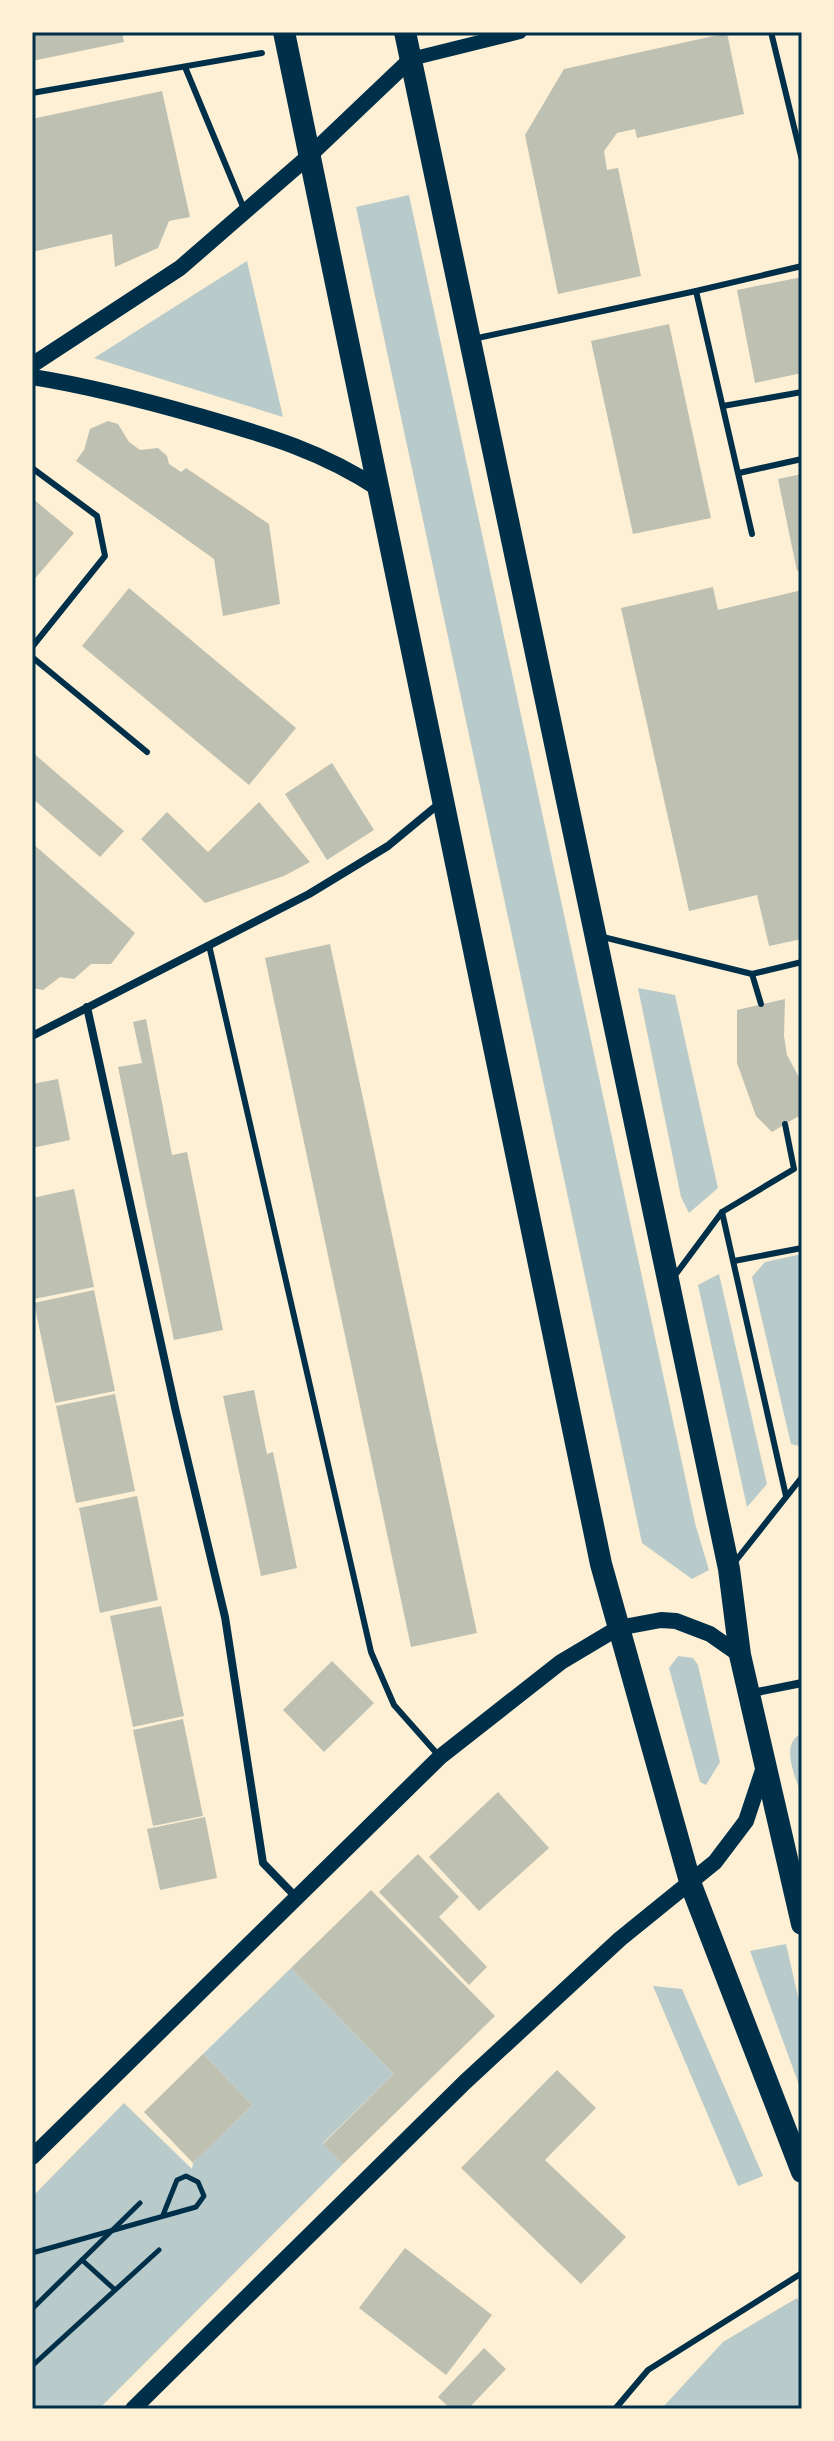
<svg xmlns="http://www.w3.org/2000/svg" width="834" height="2441" viewBox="0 0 834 2441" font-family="Helvetica,sans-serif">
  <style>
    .green { fill: #b9caca }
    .building { fill: #bec0b2 }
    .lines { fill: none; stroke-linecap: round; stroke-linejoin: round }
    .path { stroke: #003049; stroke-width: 5 }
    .service { stroke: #003049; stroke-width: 6 }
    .minor { stroke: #003049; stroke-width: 8 }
    .tertiary { stroke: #003049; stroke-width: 14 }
    .secondary { stroke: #003049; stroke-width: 16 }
    .trunk { stroke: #003049; stroke-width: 22 }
    .neatline { fill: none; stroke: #003049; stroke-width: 3 }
  </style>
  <rect width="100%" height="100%" fill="#fdf0d5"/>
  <g class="green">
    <path d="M409,195L695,1523L709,1570L692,1579L642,1543L356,207Z"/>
    <path d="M247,261L283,417L94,358Z"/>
    <path d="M638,988L675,995L718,1188L689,1213L681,1197Z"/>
    <path d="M802,1254V1447L791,1444L752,1277L765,1262Z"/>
    <path d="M719,1274L767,1484L747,1507L698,1285Z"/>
    <path d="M678,1656L693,1658L698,1665L720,1762L706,1785L700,1782L669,1668Z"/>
    <path d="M802,1733V1798C797,1778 778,1745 802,1733Z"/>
    <path d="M786,1944L802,2014V2093L750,1951Z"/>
    <path d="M291,1968L394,2074L323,2143L343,2164L99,2409H32V2197L124,2103L192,2169L193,2163L252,2105L203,2054Z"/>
    <path d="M653,1986L682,1989L763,2176L738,2186Z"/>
    <path d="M797,2298L802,2306V2409L663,2407L723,2342Z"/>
  </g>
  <g class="building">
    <path d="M32,32H122L124,42L32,61Z"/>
    <path d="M727,33L744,114L637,138L635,129L617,133L604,151L607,170L618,168L641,276L558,294L525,135L564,69Z"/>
    <path d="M162,91L190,217L169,221L158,248L115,267L112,234L32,252V119Z"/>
    <path d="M802,277V373L755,383L737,290Z"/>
    <path d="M669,324L711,518L633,534L591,341Z"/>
    <path d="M108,421L118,424L129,442L140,450L158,448L167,456L169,464L181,472L186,468L269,524L280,604L223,616L214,559L76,461L84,450L90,429Z"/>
    <path d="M802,474V570L797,571L778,479Z"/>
    <path d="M32,498L74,533L32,582Z"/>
    <path d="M713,587L718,610L802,590V939L769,946L757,895L689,911L621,608Z"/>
    <path d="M129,588L296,728L249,785L82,646Z"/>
    <path d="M32,752L124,831L100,857L32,798Z"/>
    <path d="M332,763L374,830L327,860L285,794Z"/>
    <path d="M259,802L310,862L284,876L205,903L141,839L167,812L208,852Z"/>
    <path d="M32,843L135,933L111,964H91L74,979L60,977L43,990L32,988Z"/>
    <path d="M330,944L477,1633L411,1647L265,958Z"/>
    <path d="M785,999L784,1036L787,1055L802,1083V1118L797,1117L772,1132L756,1116L737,1063V1010Z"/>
    <path d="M146,1019L172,1155L187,1152L223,1330L174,1340L118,1067L142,1063L133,1022Z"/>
    <path d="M58,1079L70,1140L32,1148V1084Z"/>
    <path d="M74,1189L94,1287L34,1299L32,1198Z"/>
    <path d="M94,1290L115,1391L55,1403L34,1303Z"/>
    <path d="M254,1390L267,1454L273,1452L297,1568L261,1576L223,1396Z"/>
    <path d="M115,1394L135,1491L76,1503L56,1406Z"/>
    <path d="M137,1496L158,1600L100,1613L79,1508Z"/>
    <path d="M161,1606L184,1716L133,1727L110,1616Z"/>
    <path d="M332,1661L374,1703L324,1752L283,1710Z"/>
    <path d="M183,1719L203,1816L153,1826L133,1730Z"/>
    <path d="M498,1792L549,1848L479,1911L429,1857Z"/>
    <path d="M205,1817L217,1878L160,1890L147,1829Z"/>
    <path d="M418,1854L459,1897L439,1917L487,1967L469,1985L379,1892Z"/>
    <path d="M371,1890L495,2016L343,2164L323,2144L394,2074L291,1968Z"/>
    <path d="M203,2054L252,2105L193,2163L144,2112Z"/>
    <path d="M557,2070L596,2108L545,2160L626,2237L581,2284L461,2168Z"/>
    <path d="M405,2248L492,2315L446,2375L359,2308Z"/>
    <path d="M484,2348L506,2369L468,2409H451L438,2397Z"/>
  </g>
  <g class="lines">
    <g class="path">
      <path d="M32,2253L196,2207L204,2196L198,2182L186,2176L177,2180L163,2215"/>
      <path d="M82,2260L113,2288"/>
      <path d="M32,2309L140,2203"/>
      <path d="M32,2366L159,2250"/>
    </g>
    <g class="service">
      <path d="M771,32L802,160"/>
      <path d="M185,67L244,209"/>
      <path d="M32,93L262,53"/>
      <path d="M696,291L802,266"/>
      <path d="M473,339L696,291L752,534"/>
      <path d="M723,406L802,392"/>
      <path d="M32,468L97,516L105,556L32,647"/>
      <path d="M739,473L802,459"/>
      <path d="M32,657L147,752"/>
      <path d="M599,936L752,974L761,1004"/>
      <path d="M209,945L371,1652L394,1705L440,1757"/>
      <path d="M752,974L802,962"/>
      <path d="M722,1212L786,1496"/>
      <path d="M734,1261L802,1248"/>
      <path d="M673,1278L722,1212L794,1169L785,1124"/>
      <path d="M734,1563L802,1477"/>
      <path d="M615,2409L648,2370L802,2273"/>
    </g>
    <g class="minor">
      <path d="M87,1007L176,1412L225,1617L263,1863L295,1896"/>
      <path d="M32,1036L309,894L388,846L440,803"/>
      <path d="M752,1693L802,1683"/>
    </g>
    <path class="tertiary" d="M411,59L520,32"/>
    <g class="secondary">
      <path d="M32,365L180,268L309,156L411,59"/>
      <path d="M32,377C89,386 143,400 199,416C265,435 320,450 379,489"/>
      <path d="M32,2157L440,1757L561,1662L618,1628L661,1620L676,1621L710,1634L740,1655"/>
      <path d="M133,2409L465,2082L620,1939L715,1862L746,1821L764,1767"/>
    </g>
    <g class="trunk">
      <path d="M284,32L601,1564L691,1885L802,2172"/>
      <path d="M405,32L729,1569L740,1655L802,1924"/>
    </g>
  </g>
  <rect width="834" height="2441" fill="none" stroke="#fdf0d5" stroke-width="68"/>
  <rect x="34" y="34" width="766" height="2373" class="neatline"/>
</svg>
